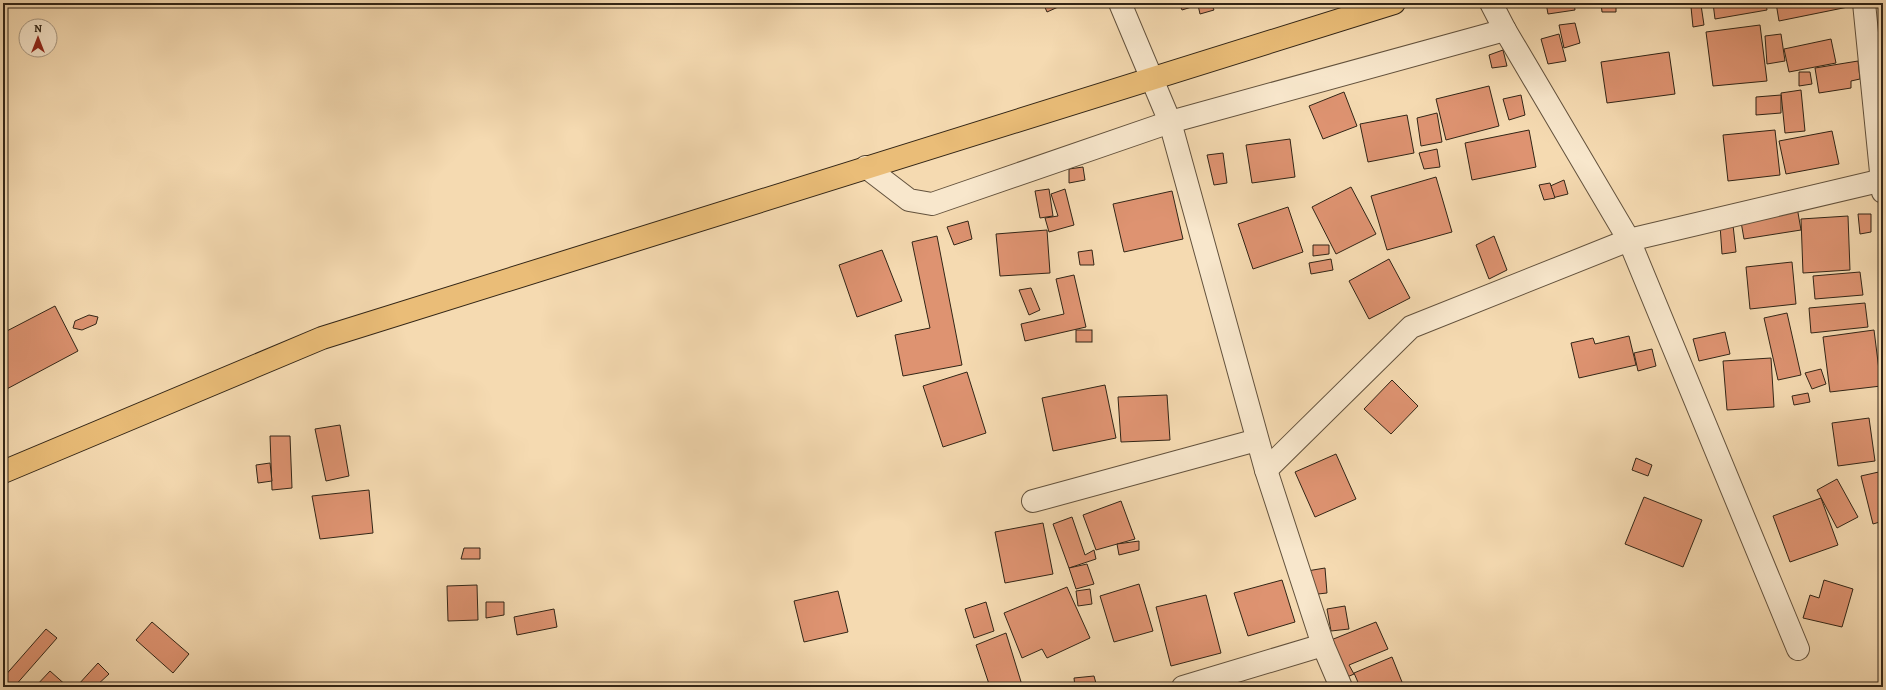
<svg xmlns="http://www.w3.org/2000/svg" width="1886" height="690" viewBox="0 0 1886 690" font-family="Alegreya,serif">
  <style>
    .building { fill: #de9371; stroke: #322516 }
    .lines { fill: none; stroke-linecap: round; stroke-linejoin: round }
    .minor-casing { stroke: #63523d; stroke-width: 24 }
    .highway-casing { stroke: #322516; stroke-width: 24 }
    .minor { stroke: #f8e7cc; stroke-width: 22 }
    .highway { stroke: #eabd78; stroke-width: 22 }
  </style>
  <rect width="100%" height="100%" fill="#f5dab1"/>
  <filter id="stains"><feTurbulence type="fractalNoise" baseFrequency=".005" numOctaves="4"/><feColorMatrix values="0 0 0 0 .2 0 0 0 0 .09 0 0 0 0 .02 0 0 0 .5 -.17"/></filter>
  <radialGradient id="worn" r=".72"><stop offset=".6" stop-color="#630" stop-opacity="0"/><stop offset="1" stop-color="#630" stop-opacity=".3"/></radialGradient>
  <g class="building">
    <path d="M1043,3H1067L1047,12Z"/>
    <path d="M1179,3H1211L1214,10L1200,14L1198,5L1182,10Z"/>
    <path d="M1546,3H1574L1575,10L1548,14Z"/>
    <path d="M1601,3H1616V12H1602Z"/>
    <path d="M1713,3H1766L1767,10L1715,19Z"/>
    <path d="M1776,3H1847L1848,7L1779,21Z"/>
    <path d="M1701,5L1704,25L1693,27L1691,7Z"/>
    <path d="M1575,23L1580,43L1564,48L1559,25Z"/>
    <path d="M1760,25L1767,81L1713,86L1706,32Z"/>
    <path d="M1559,34L1566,61L1548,64L1541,39Z"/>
    <path d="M1781,34L1785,61L1767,64L1765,36Z"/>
    <path d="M1831,39L1836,63L1789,72L1784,49Z"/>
    <path d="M1503,50L1507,66L1492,68L1489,55Z"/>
    <path d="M1669,52L1675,94L1607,103L1601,62Z"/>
    <path d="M1858,61L1860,79L1851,81V88L1819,93L1815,68Z"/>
    <path d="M1799,72H1810L1812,84L1799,86Z"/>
    <path d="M1489,86L1499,126L1446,140L1436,99Z"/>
    <path d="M1801,90L1805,131L1785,133L1781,93Z"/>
    <path d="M1344,92L1357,126L1323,139L1309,106Z"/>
    <path d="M1521,95L1525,115L1509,120L1503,99Z"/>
    <path d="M1781,95V113L1756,115V97Z"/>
    <path d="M1437,113L1442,142L1421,146L1417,118Z"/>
    <path d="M1407,115L1414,153L1368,162L1360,124Z"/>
    <path d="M1529,130L1536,167L1472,180L1465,143Z"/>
    <path d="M1775,130L1780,175L1728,181L1723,135Z"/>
    <path d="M1832,131L1839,164L1786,174L1779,141Z"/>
    <path d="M1290,139L1295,177L1252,183L1246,145Z"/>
    <path d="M1437,149L1440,167L1424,169L1419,153Z"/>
    <path d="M1223,153L1227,183L1214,185L1207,155Z"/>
    <path d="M1083,167L1085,180L1069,183V169Z"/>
    <path d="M1436,177L1452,232L1387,250L1371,196Z"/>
    <path d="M1564,180L1568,194L1552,198L1548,187Z"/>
    <path d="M1550,183L1555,198L1544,200L1539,185Z"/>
    <path d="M1351,187L1376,234L1336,254L1312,207Z"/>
    <path d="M1049,189L1053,216L1040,218L1035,191Z"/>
    <path d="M1065,189L1074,225L1049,232L1045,218L1058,216L1051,194Z"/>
    <path d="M1172,191L1183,239L1124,252L1113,204Z"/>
    <path d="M1288,207L1303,252L1253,269L1238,224Z"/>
    <path d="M1797,207L1801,230L1744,239L1740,216Z"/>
    <path d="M1858,214H1871V232L1860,234Z"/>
    <path d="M1848,216L1850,270L1803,273L1801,219Z"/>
    <path d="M968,221L972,239L954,245L947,227Z"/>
    <path d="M1720,225H1733L1736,252L1722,254Z"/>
    <path d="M1047,230L1050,273L1000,276L996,234Z"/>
    <path d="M937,236L962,365L903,376L895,335L930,328L912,242Z"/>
    <path d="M1494,236L1507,270L1489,279L1476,245Z"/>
    <path d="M1313,245H1329V254L1313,256Z"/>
    <path d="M882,250L902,301L857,317L839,265Z"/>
    <path d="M1092,250L1094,265H1080L1078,252Z"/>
    <path d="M1331,259L1333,270L1311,274L1309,263Z"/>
    <path d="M1389,259L1410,298L1369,319L1349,281Z"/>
    <path d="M1792,262L1796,304L1750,309L1746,267Z"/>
    <path d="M1860,272L1863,295L1815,299L1813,276Z"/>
    <path d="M1074,275L1086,327L1025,341L1021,324L1064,314L1056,279Z"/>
    <path d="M1031,288L1040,310L1029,315L1019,290Z"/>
    <path d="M1865,303L1868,327L1811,333L1809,308Z"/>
    <path d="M55,306L78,351L3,391V333Z"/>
    <path d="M1787,313L1801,375L1778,380L1764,318Z"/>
    <path d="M89,315L98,317L96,324L82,330L73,328L75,321Z"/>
    <rect x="1076" y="330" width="16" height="12"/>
    <path d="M1874,330L1881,386L1830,392L1823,337Z"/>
    <path d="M1725,332L1730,354L1699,361L1693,339Z"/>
    <path d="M1629,336L1636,365L1579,378L1571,343L1593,338L1595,344Z"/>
    <path d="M1652,349L1656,366L1638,371L1634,353Z"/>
    <path d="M1771,358L1774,407L1727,410L1723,361Z"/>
    <path d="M1821,369L1826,384L1812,389L1805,373Z"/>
    <path d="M967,372L986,433L943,447L923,386Z"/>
    <path d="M1392,380L1418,406L1391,434L1364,409Z"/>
    <path d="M1105,385L1116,438L1053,451L1042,398Z"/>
    <path d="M1808,393L1810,402L1794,405L1792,396Z"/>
    <path d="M1167,395L1170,440L1121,442L1118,397Z"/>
    <path d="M1869,418L1875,461L1838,466L1832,423Z"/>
    <path d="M340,425L349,476L326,481L315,429Z"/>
    <path d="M270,436H290L292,488L272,490Z"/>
    <path d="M1336,454L1356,499L1315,517L1295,472Z"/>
    <path d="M1636,458L1652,465L1648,476L1632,470Z"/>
    <path d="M270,463L272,481L258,483L256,465Z"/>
    <path d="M1883,471V521L1873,524L1861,476Z"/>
    <path d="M1837,479L1858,517L1837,528L1817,490Z"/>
    <path d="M369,490L373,533L320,539L312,496Z"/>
    <path d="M1644,497L1702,520L1683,567L1625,544Z"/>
    <path d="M1821,498L1838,545L1790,562L1773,516Z"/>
    <path d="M1121,501L1135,539L1096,550L1083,515Z"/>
    <path d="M1072,517L1085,555L1094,550L1096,559L1069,568L1053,524Z"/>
    <path d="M1043,523L1053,574L1005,583L995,532Z"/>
    <path d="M1139,541V550L1119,555L1117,544Z"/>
    <path d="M464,548H480V559H461Z"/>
    <path d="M1087,564L1094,584L1076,589L1069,568Z"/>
    <path d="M1325,568L1327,593L1309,595L1307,571Z"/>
    <path d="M1282,580L1295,622L1248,636L1234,593Z"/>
    <path d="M1824,580L1853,589L1842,627L1803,618L1810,595L1819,598Z"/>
    <path d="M1139,584L1153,631L1114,642L1100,596Z"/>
    <path d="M477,585L478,620L448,621L447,586Z"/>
    <path d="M1067,587L1090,638L1047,658L1042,649L1022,658L1004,613Z"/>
    <path d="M1090,589L1092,604L1078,606L1076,591Z"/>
    <path d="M838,591L848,632L804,642L794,601Z"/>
    <path d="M1206,595L1221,653L1171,666L1156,607Z"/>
    <path d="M486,602H504V615L486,618Z"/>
    <path d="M986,602L994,631L974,638L965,609Z"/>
    <path d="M1345,606L1349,629L1331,631L1327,609Z"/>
    <path d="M554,609L557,627L517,635L514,617Z"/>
    <path d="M152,622L189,654L173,673L136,640Z"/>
    <path d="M1376,622L1388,649L1349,665L1354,674L1345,678L1331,640Z"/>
    <path d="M46,629L57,638L14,687L3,678Z"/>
    <path d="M1006,633L1022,685L1016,687H990L976,645Z"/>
    <path d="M1392,657L1404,687H1360L1354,673Z"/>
    <path d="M98,663L109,674L95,687H80L78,685Z"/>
    <path d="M50,671L68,687H35Z"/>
    <path d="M1094,676L1097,687H1075L1074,678Z"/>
  </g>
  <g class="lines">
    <g class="minor-casing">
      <g id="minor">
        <path d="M1120,3L1170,122L1266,470L1323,645L1341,687"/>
        <path d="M1491,3L1505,30L1629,240L1798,649"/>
        <path d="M1864,3L1883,192"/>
        <path d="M866,167L909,200L932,204L1170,122L1505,30"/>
        <path d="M1266,470L1411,327L1629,240L1883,180"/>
        <path d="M1033,501L1257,440"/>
        <path d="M1183,687L1323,645"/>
      </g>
    </g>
    <g class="highway-casing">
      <path id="highway" d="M3,472L322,338L1394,3"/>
    </g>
    <use href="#minor" class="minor"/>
    <use href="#highway" class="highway"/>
  </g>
  <rect width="1886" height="690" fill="none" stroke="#f5dab1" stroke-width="16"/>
  <rect x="4" y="4" width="1878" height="682" fill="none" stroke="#322516" stroke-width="2"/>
  <rect x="8" y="8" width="1870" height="674" fill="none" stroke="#322516"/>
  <g transform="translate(38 38)"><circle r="19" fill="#f8e7cc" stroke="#a99983"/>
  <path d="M0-3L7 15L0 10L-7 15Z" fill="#8f2418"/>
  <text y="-6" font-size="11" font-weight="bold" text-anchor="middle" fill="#322516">N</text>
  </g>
  <rect width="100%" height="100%" filter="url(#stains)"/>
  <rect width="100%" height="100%" fill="url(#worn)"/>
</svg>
